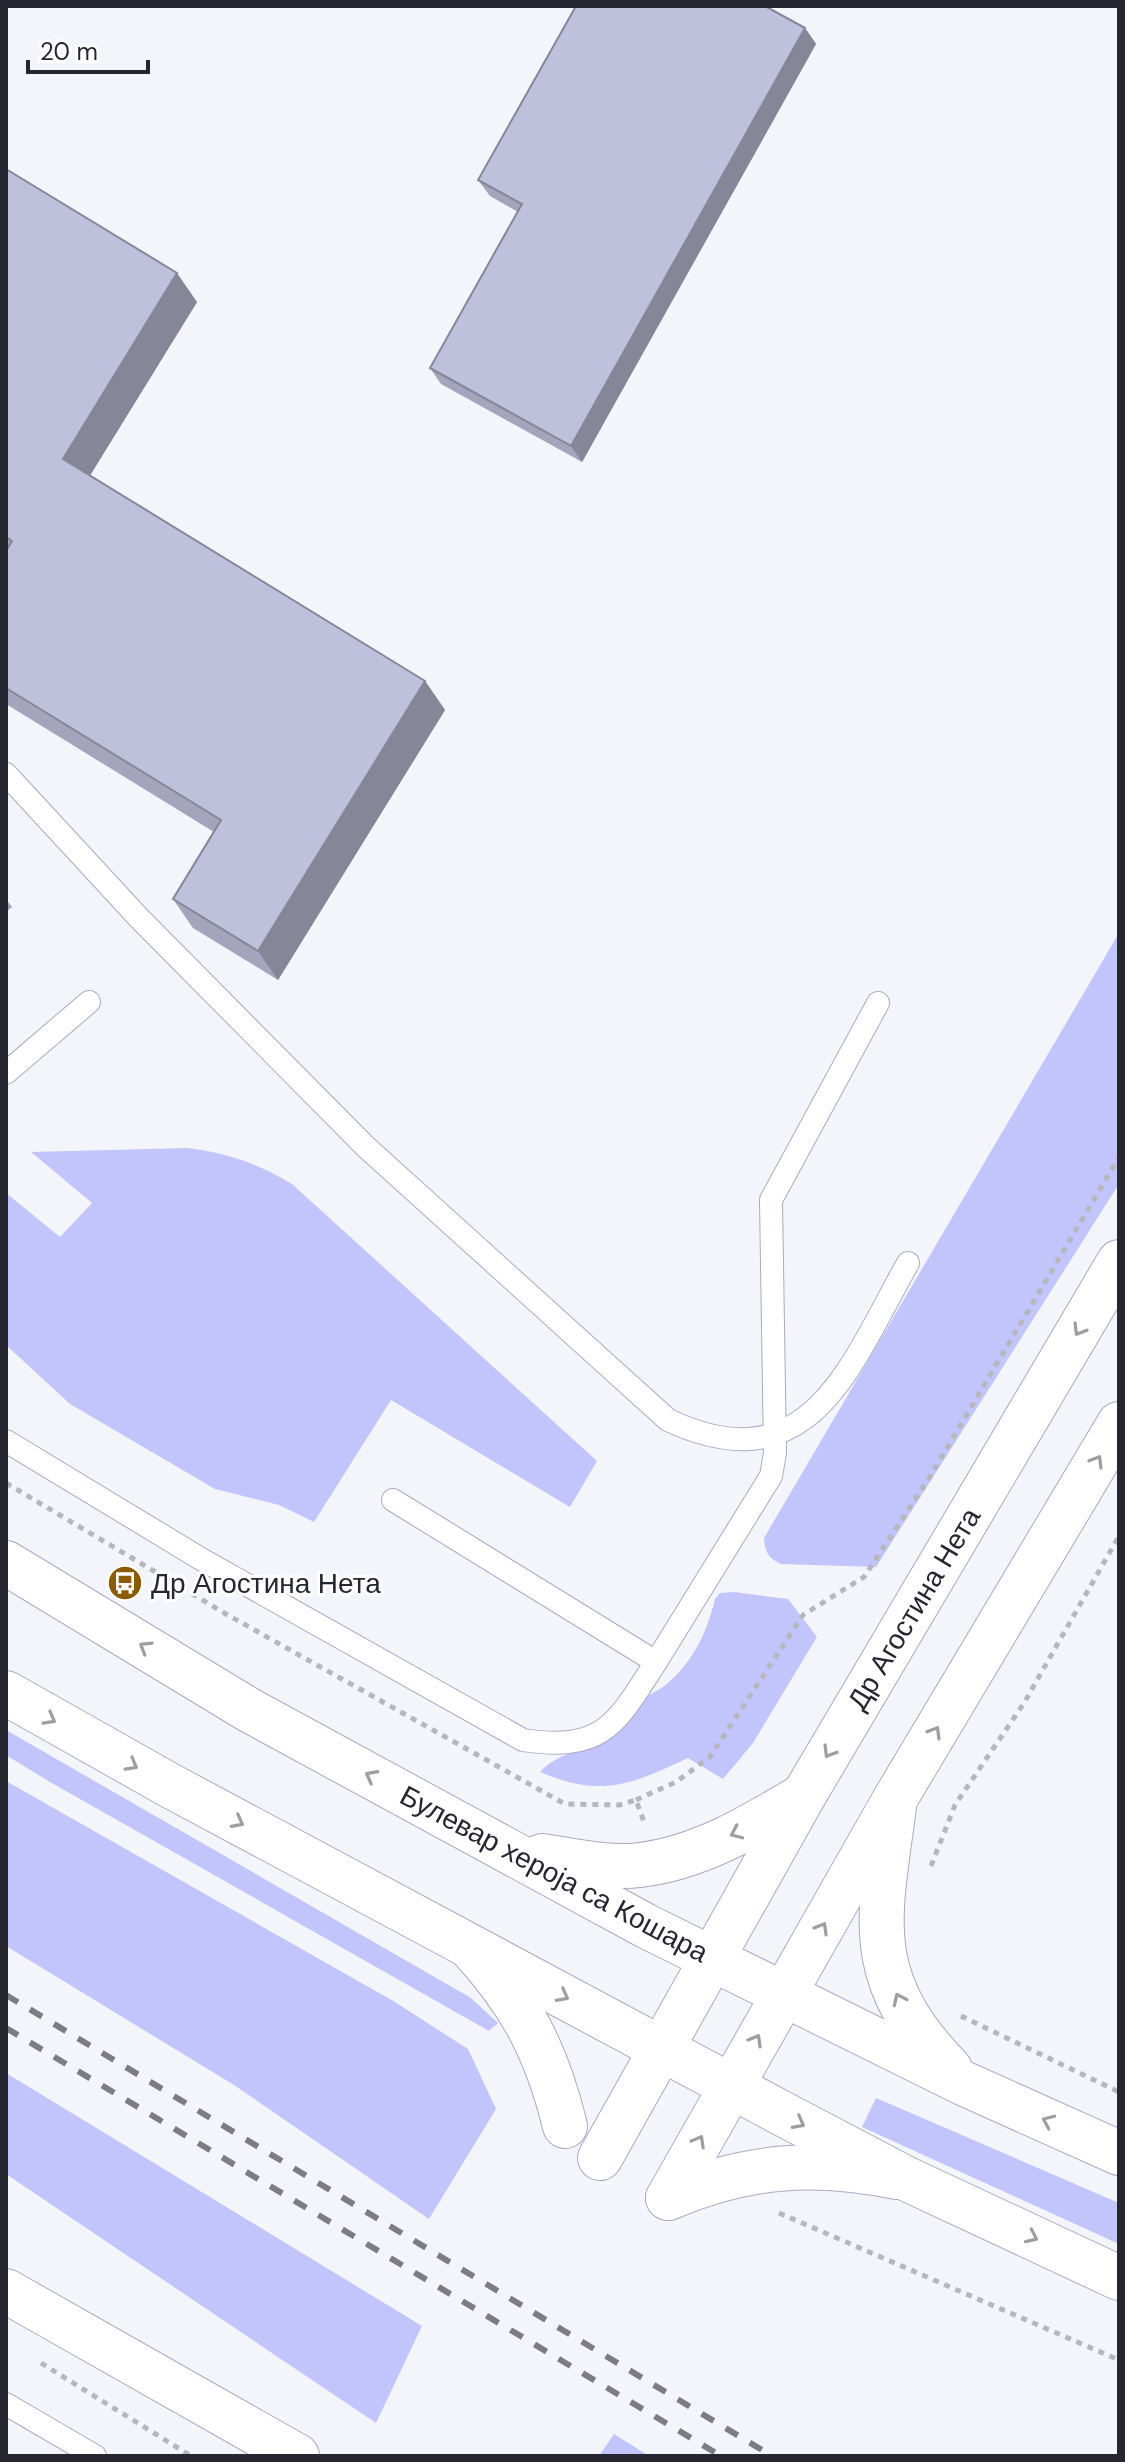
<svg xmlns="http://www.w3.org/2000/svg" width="1125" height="2462" viewBox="0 0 1125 2462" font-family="'DM Sans',sans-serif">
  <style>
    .green { fill: #c2c4fc }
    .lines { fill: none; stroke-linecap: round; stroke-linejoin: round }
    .service-casing { stroke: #a8aac4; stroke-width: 24 }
    .minor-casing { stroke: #a8aac4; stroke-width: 46 }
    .tertiary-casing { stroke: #a8aac4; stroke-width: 46 }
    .primary-casing { stroke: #a8aac4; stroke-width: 46 }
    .path { stroke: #b6b7bd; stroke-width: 5; stroke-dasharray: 6 6; stroke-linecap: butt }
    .service { stroke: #fff; stroke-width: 22 }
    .minor { stroke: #fff; stroke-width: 44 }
    .tertiary { stroke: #fff; stroke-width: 44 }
    .primary { stroke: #fff; stroke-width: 44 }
    .rail { stroke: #7c7c84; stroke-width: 6; stroke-dasharray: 14 14; stroke-linecap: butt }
    .wall { fill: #a4a5bc }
    .shaded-wall { fill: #868699 }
    .building { fill: #bfc0db; stroke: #868699; stroke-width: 2 }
    .oneway { stroke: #9d9da2 }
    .labels { text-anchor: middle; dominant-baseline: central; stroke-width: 6; stroke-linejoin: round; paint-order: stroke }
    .poi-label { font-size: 28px; fill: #262630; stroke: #fff; text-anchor: start }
    .street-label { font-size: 28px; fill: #262630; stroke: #fff }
  </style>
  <rect width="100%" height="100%" fill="#f4f5fa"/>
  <g class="green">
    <path d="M1119,933V1184L876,1567L781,1564C768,1558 765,1552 764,1538Z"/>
    <path d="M187,1148C227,1153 257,1163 292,1184L597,1461L570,1507L391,1400L314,1522L279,1505L215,1489L70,1404L6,1345V1193L60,1237L92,1203L31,1152Z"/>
    <path d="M734,1592L788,1599L817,1637L753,1743L723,1779L688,1758C630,1785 602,1798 540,1772C559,1751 591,1750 616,1734C631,1725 635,1709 647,1697C653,1692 662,1689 668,1683C694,1660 707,1632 715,1599L720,1593Z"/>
    <path d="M6,1730L471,1998L498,2023L489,2031L50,1782L6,1755Z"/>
    <path d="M6,1781L395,2002L468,2049L496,2109L429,2219L234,2085L6,1946Z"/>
    <path d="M6,2073L422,2326L376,2423L6,2174Z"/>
    <path d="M876,2098L1119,2203V2244L862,2127Z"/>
    <path d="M614,2434L649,2456H599Z"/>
  </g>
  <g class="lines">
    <g class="service-casing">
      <g id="service">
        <path d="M6,774L139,918L366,1147L668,1420C811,1487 850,1365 908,1263"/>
        <path d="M6,1073L89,1002"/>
        <path d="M6,1441L201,1559L523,1740C604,1752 616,1724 656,1662"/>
        <path d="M393,1500L656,1662L771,1476L775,1453L771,1200L878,1003"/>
        <path d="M6,2404L95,2456"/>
      </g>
    </g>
    <g class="minor-casing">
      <path id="minor" d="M6,2291L297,2456"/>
    </g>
    <g class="tertiary-casing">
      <g id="tertiary">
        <path d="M471,1948C522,2004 547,2052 565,2126"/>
        <path d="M600,2158L804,1795L1119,1262"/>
        <path d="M668,2198L895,1799L1119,1424"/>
        <path d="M668,2198C747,2165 812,2160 896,2177"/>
      </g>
    </g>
    <g class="primary-casing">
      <g id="primary">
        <path d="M6,1563L249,1710L646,1926L963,2083L1119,2153"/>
        <path d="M6,1693L169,1785L785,2115L907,2179L1119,2278"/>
        <path d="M895,1799C880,1917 859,1975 950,2069"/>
        <path d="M542,1856C575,1861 608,1869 640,1865C700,1858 754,1825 804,1795"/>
      </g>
    </g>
    <g class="path">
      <path d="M6,1483L226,1614L565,1804L619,1805L636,1800L644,1822"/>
      <path d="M636,1800L676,1782L710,1757L803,1615L864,1577L928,1480L1119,1157"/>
      <path d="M931,1866L955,1805L1024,1703L1119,1536"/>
      <path d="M961,2016L1119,2092"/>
      <path d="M779,2213L1119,2360"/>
      <path d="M41,2363L191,2456"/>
    </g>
    <use href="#service" class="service"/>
    <use href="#minor" class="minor"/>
    <use href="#tertiary" class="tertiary"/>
    <use href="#primary" class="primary"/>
    <g class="rail">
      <path d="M6,1995L772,2456"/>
      <path d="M6,2028L721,2456"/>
    </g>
  </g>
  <g class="wall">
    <path d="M805,28L816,44L582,462L441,384L430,368L518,212L490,196L478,180Z"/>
    <path d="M6,169L197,302L90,475L425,681L445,710L278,980L193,928L173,899L214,832L6,704Z"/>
    <path d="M6,899L12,907L6,912Z"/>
  </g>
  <g class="shaded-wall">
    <path d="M805,28L816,44L582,462L571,446Z"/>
    <path d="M177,273L197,302L83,487L63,459Z"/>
    <path d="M425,681L445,710L278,980L258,951Z"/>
  </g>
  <g class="building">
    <path d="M576,6H765L805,28L571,446L430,368L522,204L478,180Z"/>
    <path d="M6,169L177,273L63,459L425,681L258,951L173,899L221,820L6,688V551L12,541L6,537Z"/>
  </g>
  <defs><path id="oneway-chevron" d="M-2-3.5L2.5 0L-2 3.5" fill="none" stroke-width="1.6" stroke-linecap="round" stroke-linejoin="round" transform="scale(2)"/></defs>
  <g class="oneway">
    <use href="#oneway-chevron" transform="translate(1079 1330) rotate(121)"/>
    <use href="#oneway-chevron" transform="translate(1097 1461) rotate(-59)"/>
    <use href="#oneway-chevron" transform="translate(145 1647) rotate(-149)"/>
    <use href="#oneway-chevron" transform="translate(50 1719) rotate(29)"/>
    <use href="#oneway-chevron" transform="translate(935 1732) rotate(-59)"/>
    <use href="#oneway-chevron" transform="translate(829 1752) rotate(121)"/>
    <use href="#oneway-chevron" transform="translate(132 1765) rotate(29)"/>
    <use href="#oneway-chevron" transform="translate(371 1776) rotate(-152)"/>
    <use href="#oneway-chevron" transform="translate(238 1822) rotate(28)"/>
    <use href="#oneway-chevron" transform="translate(736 1833) rotate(156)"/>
    <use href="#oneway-chevron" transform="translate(822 1928) rotate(-60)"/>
    <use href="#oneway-chevron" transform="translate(563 1996) rotate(28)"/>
    <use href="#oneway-chevron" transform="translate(899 1999) rotate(-115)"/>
    <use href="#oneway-chevron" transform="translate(756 2040) rotate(-60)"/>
    <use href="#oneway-chevron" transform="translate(1048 2121) rotate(-156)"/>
    <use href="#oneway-chevron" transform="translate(799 2123) rotate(28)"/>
    <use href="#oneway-chevron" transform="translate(699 2141) rotate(-61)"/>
    <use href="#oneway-chevron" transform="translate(1032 2237) rotate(25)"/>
  </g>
  <defs>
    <g id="bus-disc" transform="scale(1.8)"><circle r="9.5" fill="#8b5b02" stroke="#fff"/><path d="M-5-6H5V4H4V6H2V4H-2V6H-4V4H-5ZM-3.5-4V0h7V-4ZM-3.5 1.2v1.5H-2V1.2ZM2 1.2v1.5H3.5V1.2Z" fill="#fff"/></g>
  </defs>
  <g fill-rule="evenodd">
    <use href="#bus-disc" x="125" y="1583"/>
  </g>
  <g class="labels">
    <g class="poi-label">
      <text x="151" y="1583">Др Агостина Нета</text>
    </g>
    <g class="street-label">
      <text transform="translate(914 1609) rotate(-59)">Др Агостина Нета</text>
      <text transform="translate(554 1874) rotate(28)">Булевар хероја са Кошара</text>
    </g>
  </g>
  <rect width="1125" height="2462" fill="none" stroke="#262630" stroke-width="16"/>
  <path d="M28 60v12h120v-12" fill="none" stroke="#262630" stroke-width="4"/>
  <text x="40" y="60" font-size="24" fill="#262630" stroke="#ffffff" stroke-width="6" paint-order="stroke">20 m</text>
</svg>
